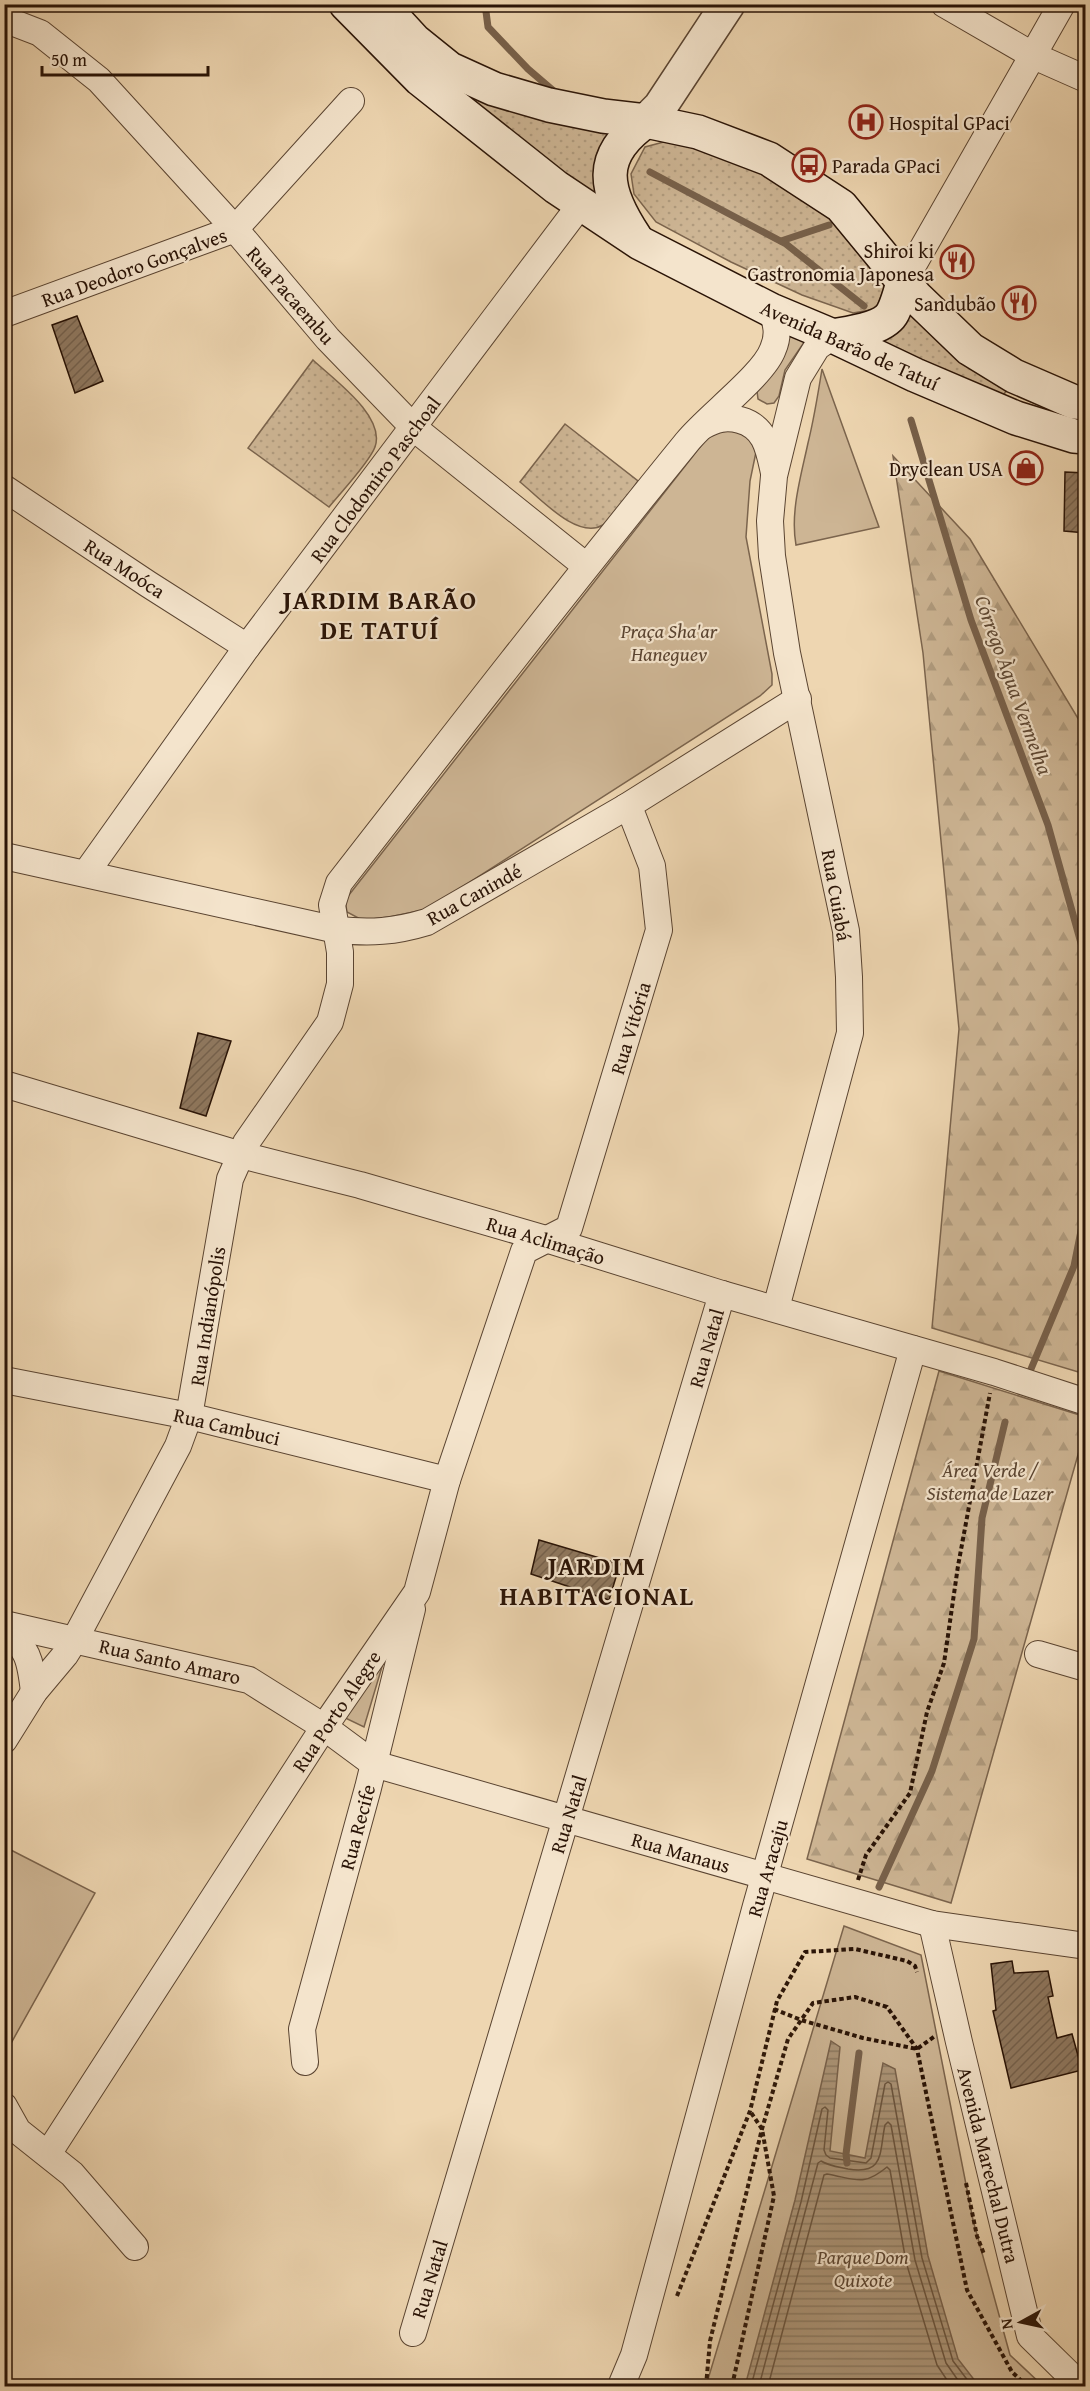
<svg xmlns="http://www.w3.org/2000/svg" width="1090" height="2391" viewBox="0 0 1090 2391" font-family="'Gentium Book Plus',serif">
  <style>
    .grass { fill: url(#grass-dots); stroke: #7b644d; stroke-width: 1.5 }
    .forest { fill: url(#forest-firs); stroke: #7b644d; stroke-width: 1.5 }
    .green { fill: #cdb594; stroke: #7b644d; stroke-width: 1.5 }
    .water { fill: url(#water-rules); stroke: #77604a; stroke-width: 1.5 }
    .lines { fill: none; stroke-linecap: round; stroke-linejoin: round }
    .shore { stroke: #6a543e; stroke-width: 1.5 }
    .stream { stroke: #77604a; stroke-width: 7 }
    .building { fill: url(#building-hatch); stroke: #291306; stroke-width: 1.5 }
    .minor-casing { stroke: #5a4431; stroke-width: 28 }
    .tertiary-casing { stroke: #5a4431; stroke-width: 36 }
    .secondary-casing { stroke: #291306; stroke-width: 36 }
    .path { stroke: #291306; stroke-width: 4; stroke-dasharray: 4.5 3; stroke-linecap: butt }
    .minor { stroke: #f4e4cc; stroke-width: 26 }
    .tertiary { stroke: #f4e4cc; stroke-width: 33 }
    .secondary { stroke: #f4e4cc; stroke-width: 33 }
    .labels { text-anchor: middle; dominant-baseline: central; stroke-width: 4.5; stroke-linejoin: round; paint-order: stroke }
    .poi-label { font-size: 20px; fill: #291306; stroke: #f4e4cc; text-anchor: end }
    .street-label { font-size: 20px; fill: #291306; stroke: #f4e4cc }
    .park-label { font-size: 20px; font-style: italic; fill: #5a4431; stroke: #f4e4cc }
    .water-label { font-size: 21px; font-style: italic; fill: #5d4733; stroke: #f4e4cc }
    .district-label { font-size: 26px; font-weight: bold; letter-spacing: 1.5px; fill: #291306; stroke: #f4e4cc }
  </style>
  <defs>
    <pattern id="grass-dots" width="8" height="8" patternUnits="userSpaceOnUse" patternTransform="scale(1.5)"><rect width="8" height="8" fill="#cdb594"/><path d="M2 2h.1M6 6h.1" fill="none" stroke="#b09b7e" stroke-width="1.8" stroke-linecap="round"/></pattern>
    <pattern id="forest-firs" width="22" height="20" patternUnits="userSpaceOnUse" patternTransform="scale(1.5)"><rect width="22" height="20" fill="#cdb594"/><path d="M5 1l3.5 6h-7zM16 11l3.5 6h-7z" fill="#b09b7e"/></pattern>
    <pattern id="water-rules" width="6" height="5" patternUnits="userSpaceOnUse" patternTransform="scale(1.5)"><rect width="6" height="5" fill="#ab9477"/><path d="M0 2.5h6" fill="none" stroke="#8b7860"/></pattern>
    <pattern id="building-hatch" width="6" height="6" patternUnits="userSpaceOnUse" patternTransform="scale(1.5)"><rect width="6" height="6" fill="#8f785f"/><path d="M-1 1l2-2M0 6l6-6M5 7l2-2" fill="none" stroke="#75614c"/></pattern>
  </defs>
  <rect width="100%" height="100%" fill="#eed6b1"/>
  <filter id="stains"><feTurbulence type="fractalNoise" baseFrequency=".00333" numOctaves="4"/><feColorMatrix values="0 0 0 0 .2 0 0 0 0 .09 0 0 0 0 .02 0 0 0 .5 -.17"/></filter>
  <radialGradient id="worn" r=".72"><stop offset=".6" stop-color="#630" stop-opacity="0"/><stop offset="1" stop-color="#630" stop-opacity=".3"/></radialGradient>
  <g class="grass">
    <path d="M422,62L622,131L607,207Z"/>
    <path d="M671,140L798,185L872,260L885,286L876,309L853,313L802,295L731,262L656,222L634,194L631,174L645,147Z"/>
    <path d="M905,304L1008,388L1003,396L880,343Z"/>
    <path d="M313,360C333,379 386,416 375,447C369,463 341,492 329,507L248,448Z"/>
    <path d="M565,424L638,481C630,492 614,519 603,525C577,540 540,498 520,482Z"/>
  </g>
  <g class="forest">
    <path d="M893,456L970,539L1085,730V1374L932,1328L959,1029L923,653Z"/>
    <path d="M939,1371L1086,1417L1085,1430L951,1903L807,1859Z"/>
  </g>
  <g class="green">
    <path d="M792,333L805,341L785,370L779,396L774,403L767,404L758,399L757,391Z"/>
    <path d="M822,369L879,527L796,545C790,512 801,476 808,443C814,419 818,394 822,369Z"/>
    <path d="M736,430L747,434L756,452L750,481L746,537L772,674V685L760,696L428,909L389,917L362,920L347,912L345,900L711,433Z"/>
    <path d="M387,1650L364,1727L337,1714Z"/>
    <path d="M5,1847L95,1893L5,2054Z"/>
    <path d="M844,1926L921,1955L973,2220L1010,2355L1043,2386H706Z"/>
  </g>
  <path class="water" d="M831,2041L840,2047L830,2151L865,2158L883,2063L895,2069L928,2256L958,2359L979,2386H745L795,2200Z"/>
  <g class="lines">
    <g class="shore">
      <path d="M751,2386L801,2202L822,2109L825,2107L828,2110L824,2150L826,2155L830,2158L866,2163L871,2158L885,2084L888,2082L891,2084L922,2258L953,2361L972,2386"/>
      <path d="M759,2386L818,2163L821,2161C829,2166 839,2167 848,2169C885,2175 879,2153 885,2125L888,2122L891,2125L915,2260L946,2363L962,2386"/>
      <path d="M768,2386L824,2175L827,2174C856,2179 863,2187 887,2167L890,2170L906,2262L937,2365L951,2386"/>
    </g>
    <g class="stream">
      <path d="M485,4L488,27L528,69L556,93"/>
      <path d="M650,172L786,244L864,306"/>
      <path d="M781,241L829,225"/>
      <path d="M911,420L971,620L1048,825L1086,961"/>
      <path d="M1031,1369L1074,1266L1086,1206"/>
      <path d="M879,1887L932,1771L974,1639L982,1518L1005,1422"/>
      <path d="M847,2163L846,2154L859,2053"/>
    </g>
  </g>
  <g class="building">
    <path d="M77,316L103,381L75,393L52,325Z"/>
    <path d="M1065,472L1086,473V533L1064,531Z"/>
    <path d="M198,1033L231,1041L206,1116L180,1108Z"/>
    <path d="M539,1540L620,1564L609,1600L531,1574Z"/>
    <path d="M1012,1961L1014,1973L1048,1971L1053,1996L1048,1997L1057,2038L1072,2034L1082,2070L1011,2088L993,2011L996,2010L991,1964Z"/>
  </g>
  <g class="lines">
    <g class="minor-casing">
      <g id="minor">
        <path d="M944,4L1034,56L1086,79"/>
        <path d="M4,19L40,33L99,80L235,229L328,339L414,428L586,566"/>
        <path d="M904,281L1062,4"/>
        <path d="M4,314L235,229L351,101"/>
        <path d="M703,426C715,419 726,416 740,420C766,427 769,450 774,473"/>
        <path d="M4,488L148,584L247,647"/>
        <path d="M4,856L337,930C371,933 394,932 427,922L626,807L798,699"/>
        <path d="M86,873L247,647L581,204"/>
        <path d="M4,1084L241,1155L360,1185L549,1240L722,1294L994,1372L1086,1402"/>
        <path d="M776,1308L850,1033L849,977L846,931L787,653L772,556L770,521L774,476L798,378L817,347L833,336"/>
        <path d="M4,1380L189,1416L447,1480"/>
        <path d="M4,1624L249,1680L324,1727L374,1764L932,1924L1086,1946"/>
        <path d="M4,1625C28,1652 30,1656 34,1692"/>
        <path d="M1038,1654L1086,1668"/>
        <path d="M4,1740L34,1692L65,1655L75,1639L178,1446L189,1416L230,1179L246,1143L330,1022L340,984V952L332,905L339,883C454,735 569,587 687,442C707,417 764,375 773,349C779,335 777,324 771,310"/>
        <path d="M932,1924L959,2042L1030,2336L1081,2386"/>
        <path d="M305,2062L302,2029L368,1788L412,1609"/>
        <path d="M4,2106L18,2131L72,2174L135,2247"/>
        <path d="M48,2154L324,1727L417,1592L447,1480L524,1251L569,1228L659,930L652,866L633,817L626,807"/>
        <path d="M413,2333L722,1294"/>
        <path d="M621,2386L634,2355L756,1906L913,1349"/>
      </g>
    </g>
    <g class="tertiary-casing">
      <path id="tertiary" d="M646,121L660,107L728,4"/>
    </g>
    <g class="secondary-casing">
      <g id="secondary">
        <path d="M346,4L420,79L556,187L640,243L771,310L833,336L915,375L1016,418L1074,436L1086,437"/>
        <path d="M381,4L414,40L450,69L494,89L549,105L603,116L646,121L698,132L769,159L841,206L916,297L970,349L1014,376L1074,402L1086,403"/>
        <path d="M635,237C604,190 596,156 646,121"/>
        <path d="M833,336C849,333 885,329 893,312C898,302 900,291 904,281"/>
      </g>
    </g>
    <g class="path">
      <path d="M858,1880L866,1855L910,1793L927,1712L944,1663L958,1566L990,1393"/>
      <path d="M774,2009L801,2020L863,2038L917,2049L935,2036"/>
      <path d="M966,2183L977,2236L984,2254"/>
      <path d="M677,2296L750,2111L777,2001L805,1952L855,1949L907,1961L915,1966L917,1972"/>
      <path d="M706,2386L710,2341L762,2129L788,2039L813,2003L855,1997L887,2007L917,2049L967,2290L1012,2372L1027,2386"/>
      <path d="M732,2386L774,2196L762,2129L750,2111"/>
    </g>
    <use href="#minor" class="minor"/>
    <use href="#tertiary" class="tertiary"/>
    <use href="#secondary" class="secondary"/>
  </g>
  <defs>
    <g id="hospital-ring" transform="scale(1.725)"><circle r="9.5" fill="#f4e4cc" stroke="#8f2418" stroke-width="1.5"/><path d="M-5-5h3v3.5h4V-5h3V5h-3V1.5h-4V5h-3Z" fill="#8f2418"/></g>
    <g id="bus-ring" transform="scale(1.725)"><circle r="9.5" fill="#f4e4cc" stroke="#8f2418" stroke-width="1.5"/><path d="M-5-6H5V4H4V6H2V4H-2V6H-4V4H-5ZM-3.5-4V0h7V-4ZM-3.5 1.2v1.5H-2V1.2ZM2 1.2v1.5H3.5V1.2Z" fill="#8f2418"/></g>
    <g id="restaurant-ring" transform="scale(1.725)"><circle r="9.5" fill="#f4e4cc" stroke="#8f2418" stroke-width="1.5"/><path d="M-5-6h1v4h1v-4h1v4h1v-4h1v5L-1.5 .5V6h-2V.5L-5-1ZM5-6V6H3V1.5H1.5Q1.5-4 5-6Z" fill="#8f2418"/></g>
    <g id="shop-ring" transform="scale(1.725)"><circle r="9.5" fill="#f4e4cc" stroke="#8f2418" stroke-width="1.5"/><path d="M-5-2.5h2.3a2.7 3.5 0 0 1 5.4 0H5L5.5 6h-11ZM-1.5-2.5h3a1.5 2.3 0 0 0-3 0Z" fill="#8f2418"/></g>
  </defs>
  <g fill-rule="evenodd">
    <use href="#hospital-ring" x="866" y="122"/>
    <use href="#bus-ring" x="809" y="165"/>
    <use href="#restaurant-ring" x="957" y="262"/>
    <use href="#restaurant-ring" x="1019" y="303"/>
    <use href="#shop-ring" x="1026" y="468"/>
  </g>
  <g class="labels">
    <g class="poi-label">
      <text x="889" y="122" text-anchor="start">Hospital GPaci</text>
      <text x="832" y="165" text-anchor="start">Parada GPaci</text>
      <text x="934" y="250">Shiroi ki<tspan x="934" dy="23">Gastronomia Japonesa</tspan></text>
      <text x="996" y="303">Sandubão</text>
      <text x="1003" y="468">Dryclean USA</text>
    </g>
    <g class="street-label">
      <text transform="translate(134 267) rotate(-20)">Rua Deodoro Gonçalves</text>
      <text transform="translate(291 295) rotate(49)">Rua Pacaembu</text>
      <text transform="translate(850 345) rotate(24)">Avenida Barão de Tatuí</text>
      <text transform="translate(375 479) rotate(-53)">Rua Clodomiro Paschoal</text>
      <text transform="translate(125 568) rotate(33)">Rua Moóca</text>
      <text transform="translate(474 894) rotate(-29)">Rua Canindé</text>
      <text transform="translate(837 895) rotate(80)">Rua Cuiabá</text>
      <text transform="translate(630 1028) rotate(-73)">Rua Vitória</text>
      <text transform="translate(546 1240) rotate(17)">Rua Aclimação</text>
      <text transform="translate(207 1316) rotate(-81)">Rua Indianópolis</text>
      <text transform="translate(706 1348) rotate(-74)">Rua Natal</text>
      <text transform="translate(227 1426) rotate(13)">Rua Cambuci</text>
      <text transform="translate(170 1661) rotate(13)">Rua Santo Amaro</text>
      <text transform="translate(336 1711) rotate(-56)">Rua Porto Alegre</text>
      <text transform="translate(568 1814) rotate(-73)">Rua Natal</text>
      <text transform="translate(357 1827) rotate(-75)">Rua Recife</text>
      <text transform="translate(681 1852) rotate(16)">Rua Manaus</text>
      <text transform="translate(767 1868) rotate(-74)">Rua Aracaju</text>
      <text transform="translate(989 2165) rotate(76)">Avenida Marechal Dutra</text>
      <text transform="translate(429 2279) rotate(-73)">Rua Natal</text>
    </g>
    <g class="park-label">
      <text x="669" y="630">Praça Sha'ar<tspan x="669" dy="23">Haneguev</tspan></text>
      <text x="990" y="1469">Área Verde /<tspan x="990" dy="23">Sistema de Lazer</tspan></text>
      <text x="863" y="2256">Parque Dom<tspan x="863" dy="23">Quixote</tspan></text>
    </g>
    <g class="water-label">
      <text transform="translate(1014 685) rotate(70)">Córrego Àgua Vermelha</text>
    </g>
    <g class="district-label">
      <text x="380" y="599">JARDIM BARÃO<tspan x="380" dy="30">DE TATUÍ</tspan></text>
      <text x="597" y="1565">JARDIM<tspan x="597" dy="30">HABITACIONAL</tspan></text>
    </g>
  </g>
  <rect width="1090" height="2391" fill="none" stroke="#eed6b1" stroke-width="24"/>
  <rect x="6" y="6" width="1078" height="2379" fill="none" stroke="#291306" stroke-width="3"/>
  <rect x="12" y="12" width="1066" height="2367" fill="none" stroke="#291306" stroke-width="1.5"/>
  <g transform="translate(1021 2322) rotate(262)" stroke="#f4e4cc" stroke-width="4.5" paint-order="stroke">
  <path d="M0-4.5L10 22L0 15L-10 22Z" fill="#291306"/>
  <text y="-9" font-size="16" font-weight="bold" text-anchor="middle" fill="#291306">N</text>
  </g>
  <path d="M42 66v9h166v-9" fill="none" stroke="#291306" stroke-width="3"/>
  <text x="51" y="66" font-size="18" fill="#291306" stroke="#f4e4cc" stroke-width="4.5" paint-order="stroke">50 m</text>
  <rect width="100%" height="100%" filter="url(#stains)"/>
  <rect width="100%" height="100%" fill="url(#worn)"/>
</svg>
